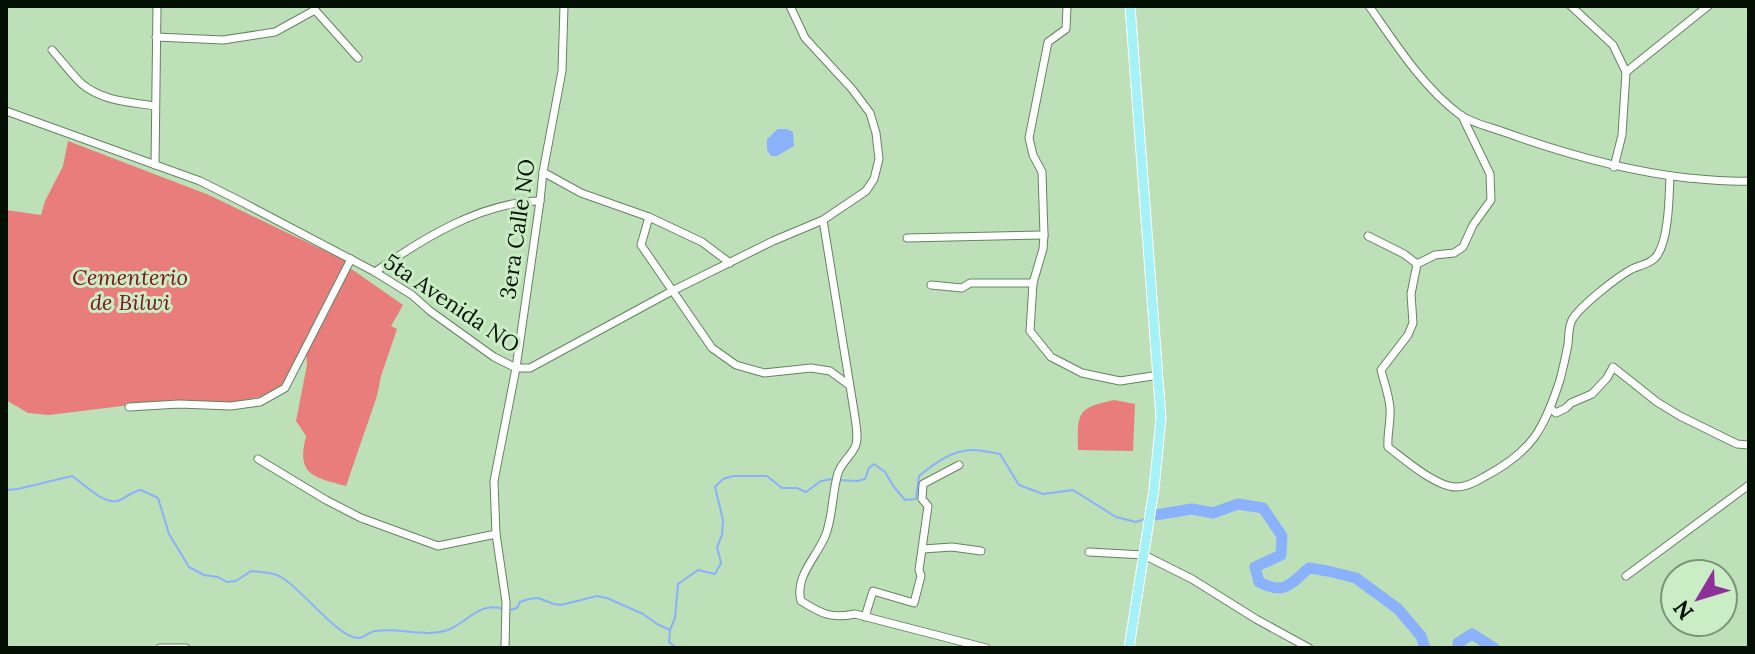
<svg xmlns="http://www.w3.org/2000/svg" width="1755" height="654" viewBox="0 0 1755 654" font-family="Lora,serif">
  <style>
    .green { fill: #e97d7b }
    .water { fill: #89b1fc }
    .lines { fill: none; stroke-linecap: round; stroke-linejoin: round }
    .stream { stroke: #89b1fc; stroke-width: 2 }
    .river { stroke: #89b1fc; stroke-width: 11 }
    .minor-casing { stroke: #648460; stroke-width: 9 }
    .major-casing { stroke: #fff; stroke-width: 11 }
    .minor { stroke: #fff; stroke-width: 7 }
    .major { stroke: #a4f1f7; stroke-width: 9 }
    .labels { text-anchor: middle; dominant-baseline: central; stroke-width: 6; stroke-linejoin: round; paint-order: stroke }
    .street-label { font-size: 22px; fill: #040f04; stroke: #caedc6 }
    .park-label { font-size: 22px; font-style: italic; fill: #801620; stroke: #caedc6 }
  </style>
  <rect width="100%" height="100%" fill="#bde0b9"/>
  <g class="green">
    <path d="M68,141L209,195L346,261L282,386L260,397L232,402L130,405L49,415L28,413L6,400V210L41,215L45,201L63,166Z"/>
    <path d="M350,268L403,305L391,326L397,329L381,376L377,396L346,486C313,477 296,475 306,436L296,421L307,365L306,352Z"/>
    <path d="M1114,400L1135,404L1133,451L1078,450C1077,412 1077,408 1114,400Z"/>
  </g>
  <path class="water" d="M778,129H787L793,132L794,146L777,156H771L767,150V139Z"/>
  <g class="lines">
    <g class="stream">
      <path d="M839,480L857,481L865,479L869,468L874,464L885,472L894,487L905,500L916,499L919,476C935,463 952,450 973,450C982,450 992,453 1000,454L1019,485L1043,494L1073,490L1116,517L1136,522L1144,519"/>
      <path d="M6,490L18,489L72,476C84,484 103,504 117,501C125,499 130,492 141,490L158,498L169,534L189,567L204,575L218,577L227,582L236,581L251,571C260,572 273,572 281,577C302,589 337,637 358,638C365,638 368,632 375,631C400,627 423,638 448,630C468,622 479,601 504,609"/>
      <path d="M510,610L517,608L520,602L529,599L538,598L554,604L561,605L597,596L607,598L643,614L657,624L670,630"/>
      <path d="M676,648L669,642L670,630L675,618L678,584L698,570L715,574L721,563L717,547L722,535L723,520L715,487L723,479L733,476H767L782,488H797L806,492L821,481L833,479"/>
    </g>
    <g class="river">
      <path d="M1155,515L1192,509L1213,513L1238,504L1263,508L1282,536L1281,555L1255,567L1259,582C1285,595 1289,585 1309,568L1328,571L1356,578L1398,609L1421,636L1425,648"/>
      <path d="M1459,648L1458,643L1472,634L1494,648"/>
    </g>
    <g class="minor-casing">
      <g id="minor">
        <path d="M1067,6L1066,29L1048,42L1029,138L1033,155L1042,172L1044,235L1043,249L1033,283L1030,331L1051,357L1082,373L1120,381L1159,375"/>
        <path d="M1369,6C1395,43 1422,86 1459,114C1471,123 1490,127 1504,132C1565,154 1624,171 1688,178C1709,180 1728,182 1749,181"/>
        <path d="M1571,6L1613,45L1626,72L1622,135L1614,167"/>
        <path d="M315,10L358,58"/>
        <path d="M156,37L223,40L275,32L315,10L313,6"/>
        <path d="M52,50C62,61 71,74 82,84C102,101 130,102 155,106"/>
        <path d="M1626,72L1708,6"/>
        <path d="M6,111L200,181L240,201L375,272L412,295L430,311L494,357L516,368H530L672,291L773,241L823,220L866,191L874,179L879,159L876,133L870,113L852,89L805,38L790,6"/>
        <path d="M155,165L157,6"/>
        <path d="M543,172L581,193L649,217L702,242L730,263"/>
        <path d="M649,217L641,245L712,348L736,365L764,373L811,368L830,371L849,385"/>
        <path d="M823,220L855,417C856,426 859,439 855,447C850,457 842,462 838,473C832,493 833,515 826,534C818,556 794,576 801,601C822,614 831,619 855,614L986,648"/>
        <path d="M1368,236L1404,254L1417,264L1435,255L1454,253L1463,247L1473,225L1491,200L1490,174L1462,116"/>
        <path d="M907,238L1044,235"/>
        <path d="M1417,264L1411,294L1413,323L1408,335L1381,370C1384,382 1389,395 1390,408C1391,421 1387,434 1388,447C1404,459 1436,487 1456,487C1466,487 1476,482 1484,477C1532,452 1544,429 1560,380C1563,368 1566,356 1568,344C1569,336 1568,328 1572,320C1580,306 1617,277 1632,269C1641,265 1653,263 1658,254C1669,236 1669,197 1670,176"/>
        <path d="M375,272C422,239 481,202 540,201"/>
        <path d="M931,285L962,288L970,283H1033"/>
        <path d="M129,407L179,404L231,406L260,402L285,388L351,259"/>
        <path d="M1550,408L1556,413L1566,408L1571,403L1592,394L1607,378L1613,367L1657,402L1680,416L1737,444L1749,445"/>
        <path d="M258,459L326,500L361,518L438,546L496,534"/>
        <path d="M923,549L952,547L981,551"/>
        <path d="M1089,552L1144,555L1192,579L1256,619L1309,648"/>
        <path d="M1626,576L1749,485"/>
        <path d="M865,617L873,591L914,603L921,576L919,570L928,506L922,499L923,484L959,465"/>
        <path d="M160,648H186"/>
        <path d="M505,648L506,602L496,534L494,481L516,368L540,201L543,172L562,71L564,6"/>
      </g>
    </g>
    <g class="major-casing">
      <path id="major" d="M1129,648L1154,489L1161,418L1130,6"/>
    </g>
    <use href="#minor" class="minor"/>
    <use href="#major" class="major"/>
  </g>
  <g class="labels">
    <g class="street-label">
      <text transform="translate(517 229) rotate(-82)">3era Calle NO</text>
      <text transform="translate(452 303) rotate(34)">5ta Avenida NO</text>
    </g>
    <g class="park-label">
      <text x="130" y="277">Cementerio<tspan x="130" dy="25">de Bilwi</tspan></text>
    </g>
  </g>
  <rect width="1755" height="654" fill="none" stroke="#040f04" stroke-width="16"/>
  <g transform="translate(1699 598) rotate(232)"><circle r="38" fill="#caedc6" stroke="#7b9478" stroke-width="2"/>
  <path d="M0-6L14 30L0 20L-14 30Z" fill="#8d309a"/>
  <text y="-12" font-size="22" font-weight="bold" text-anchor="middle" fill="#040f04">N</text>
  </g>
</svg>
